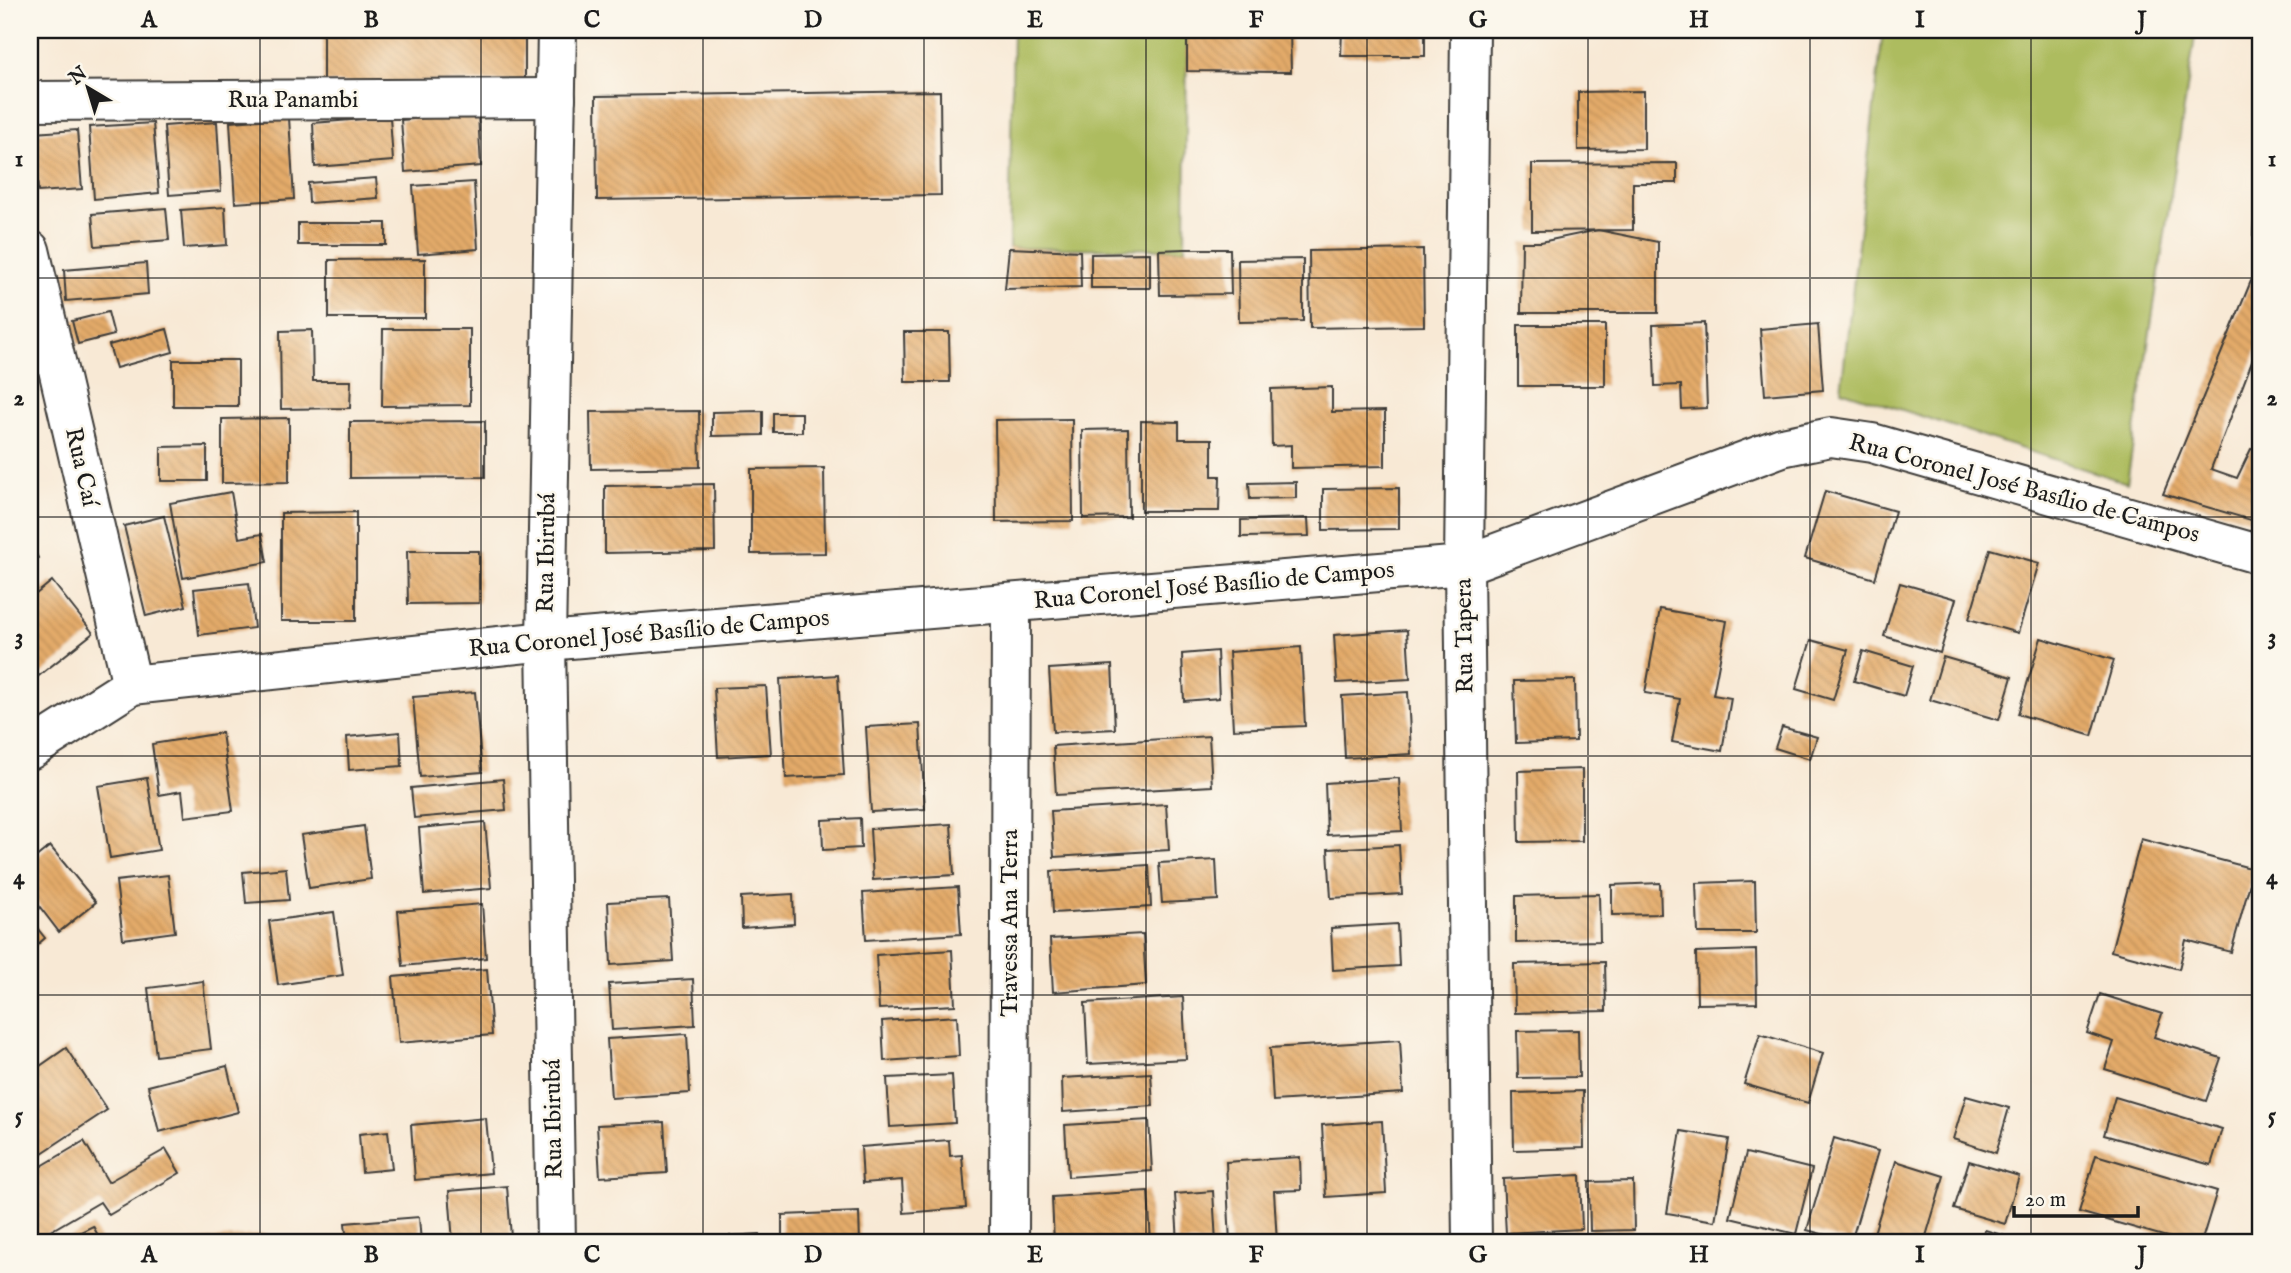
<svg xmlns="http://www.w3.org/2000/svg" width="2291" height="1273" viewBox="0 0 2291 1273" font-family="'IM FELL English',serif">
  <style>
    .green { fill: #adbc5f; stroke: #646c3e; stroke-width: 2 }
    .building { fill: url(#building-back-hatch) }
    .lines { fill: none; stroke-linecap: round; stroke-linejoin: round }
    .street-casing { stroke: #3d3b38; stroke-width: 42 }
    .street { stroke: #fff; stroke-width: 38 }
    .grid { fill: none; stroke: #1c1c1c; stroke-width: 2; stroke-opacity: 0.55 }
    .labels { text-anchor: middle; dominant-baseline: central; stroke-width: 5; stroke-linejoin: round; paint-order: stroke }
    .street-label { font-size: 24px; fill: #1c1c1c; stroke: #fbf7ec }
    .neatline { fill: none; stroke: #1c1c1c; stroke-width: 2.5 }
    .grid-label { font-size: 23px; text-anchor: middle; font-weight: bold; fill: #1c1c1c }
  </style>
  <defs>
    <pattern id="building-back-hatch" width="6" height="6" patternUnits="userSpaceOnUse" patternTransform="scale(1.75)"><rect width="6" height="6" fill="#e3aa69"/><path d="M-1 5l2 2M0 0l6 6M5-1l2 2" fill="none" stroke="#c2925a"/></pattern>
  </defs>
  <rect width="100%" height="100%" fill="#fbf7ec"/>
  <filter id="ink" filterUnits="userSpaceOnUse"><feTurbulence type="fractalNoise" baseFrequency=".0143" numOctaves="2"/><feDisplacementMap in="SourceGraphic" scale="14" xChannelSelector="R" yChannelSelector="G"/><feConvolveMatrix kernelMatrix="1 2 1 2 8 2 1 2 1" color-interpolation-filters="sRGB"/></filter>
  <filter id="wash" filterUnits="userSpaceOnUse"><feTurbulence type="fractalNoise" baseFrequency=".00686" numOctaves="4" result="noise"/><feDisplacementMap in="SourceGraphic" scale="28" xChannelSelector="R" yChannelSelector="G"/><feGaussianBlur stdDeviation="1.57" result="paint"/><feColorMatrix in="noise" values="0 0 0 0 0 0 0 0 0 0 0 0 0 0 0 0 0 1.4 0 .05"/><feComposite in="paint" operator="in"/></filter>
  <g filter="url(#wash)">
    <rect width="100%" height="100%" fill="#f8e9d5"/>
    <g class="green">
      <path d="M1013,30H1187L1185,249L1009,248Z"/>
      <path d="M1883,30H2196L2127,483L1841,390Z"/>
    </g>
    <g id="blocks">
      <g class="building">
        <path d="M323,30H525V81L323,83Z"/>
        <path d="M1187,30H1290L1291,72L1187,71Z"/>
        <path d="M1342,30H1425V56H1341Z"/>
        <path d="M940,91L941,195L597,200L596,96Z"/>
        <path d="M1644,91V149L1578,150V92Z"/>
        <path d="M478,114L481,166L405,172L401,120Z"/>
        <path d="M390,117L393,161L315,167L313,123Z"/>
        <path d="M289,118L294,199L235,203L230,122Z"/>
        <path d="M217,122L221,191L169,195L164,126Z"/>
        <path d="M153,123L159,193L94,199L89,127Z"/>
        <path d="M77,130L82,189L38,192L34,133Z"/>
        <path d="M1677,163V183H1633V230L1532,231V164Z"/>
        <path d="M376,178L378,198L309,203L308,183Z"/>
        <path d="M474,182L478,249L418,254L413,186Z"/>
        <path d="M2256,191H2261V236L2253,235Z"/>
        <path d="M225,207L227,245L184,248L181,210Z"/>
        <path d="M166,208L169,240L95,246L92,214Z"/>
        <rect x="298" y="223" width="88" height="22"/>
        <path d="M1598,230L1658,242V313H1521L1522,242H1541Z"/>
        <path d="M1009,248L1080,251L1081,287L1005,289Z"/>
        <path d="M1185,249H1230L1231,294L1160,295L1159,250Z"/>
        <path d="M1423,249L1424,326L1310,328L1309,251Z"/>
        <path d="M1150,253V288H1091V254Z"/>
        <path d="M425,259V318H329V260Z"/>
        <path d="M1303,259V321L1239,322L1238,260Z"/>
        <path d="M146,263L148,294L66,301L64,270Z"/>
        <path d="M2251,281L2261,283V338L2211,469L2237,478L2251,449L2261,451V523L2163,494Z"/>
        <path d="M108,312L114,335L78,344L72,321Z"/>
        <path d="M1704,323L1707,408L1682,409L1681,385L1655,386L1653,325Z"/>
        <path d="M1818,324L1823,390L1765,395L1760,329Z"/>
        <rect x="1518" y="325" width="87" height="61"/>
        <path d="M167,329L173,352L116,368L109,345Z"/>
        <path d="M383,329H470V405L382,406Z"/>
        <path d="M312,330L313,381H351L350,408L281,409L280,331Z"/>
        <path d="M904,332H949L950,382H905Z"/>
        <rect x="173" y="360" width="65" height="46"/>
        <path d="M1332,387V412L1385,411V466L1291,468V445L1272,446L1271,389Z"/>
        <path d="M699,411L700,467L591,469L590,412Z"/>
        <path d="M763,411V435L712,436V412Z"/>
        <rect x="773" y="413" width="29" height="19"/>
        <path d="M289,418V482L222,483V419Z"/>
        <path d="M1072,419L1073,521L996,522L995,420Z"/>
        <path d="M485,421V477L350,478V422Z"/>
        <path d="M1141,421L1179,422V439H1212V476H1220L1219,511H1141Z"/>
        <path d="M1128,429L1129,517L1083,518L1082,430Z"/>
        <path d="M207,446V481H161V447Z"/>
        <path d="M824,468L825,553L751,554V469Z"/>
        <path d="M1296,482V498L1250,499L1249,483Z"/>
        <path d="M714,484L715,551L605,553V486Z"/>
        <path d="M1399,488V529L1323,530V489Z"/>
        <path d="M1825,491L1895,511L1875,579L1805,558Z"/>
        <path d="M231,492L239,538L262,534L267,562L183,578L170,503Z"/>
        <path d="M356,512V621H281V513Z"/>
        <path d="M164,516L186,606L146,616L124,526Z"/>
        <path d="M1308,518L1309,536L1241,537V520Z"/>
        <path d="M30,543L38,558L30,563Z"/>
        <path d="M1990,549L2039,563L2018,633L1969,619Z"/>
        <path d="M407,551H479V603L408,604Z"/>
        <path d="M52,581L93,633L36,678L30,670V599Z"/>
        <path d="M249,583L254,628L199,635L194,589Z"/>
        <path d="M1900,583L1956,599L1940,653L1884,636Z"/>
        <path d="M1660,609L1727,621L1713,695L1731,698L1722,751L1672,742L1680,699L1645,693Z"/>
        <path d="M1407,630L1410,679L1337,683L1334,635Z"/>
        <path d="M2041,638L2114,660L2092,736L2018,714Z"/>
        <path d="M1811,640L1848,650L1833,700L1796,689Z"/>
        <path d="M1301,647L1305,726L1233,729L1229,652Z"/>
        <path d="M1217,651L1219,698L1184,701L1182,654Z"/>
        <path d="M1863,651L1913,666L1904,696L1854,681Z"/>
        <path d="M1943,657L2012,677L1999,720L1930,700Z"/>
        <path d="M1112,665L1115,729L1053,732L1049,669Z"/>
        <path d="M838,675L844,775L786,778L780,679Z"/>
        <path d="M1575,680L1576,741L1516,743L1514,681Z"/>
        <path d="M766,686L771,754L718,757L714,688Z"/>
        <path d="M475,692L482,772L420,777L413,697Z"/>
        <path d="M1408,692L1411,754L1345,758L1342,696Z"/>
        <path d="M920,724L925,809L871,812L866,727Z"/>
        <path d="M1782,727L1817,737L1810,759L1775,748Z"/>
        <path d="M400,732L402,766L349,770L347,737Z"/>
        <path d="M222,733L233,811L185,817L182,791L159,795L152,744Z"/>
        <path d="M1209,736L1212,786L1056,795L1053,746Z"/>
        <path d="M1582,769V841L1519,842L1518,771Z"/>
        <path d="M147,778L159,850L110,858L98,786Z"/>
        <path d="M1399,778L1402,831L1327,835L1325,783Z"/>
        <path d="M503,779L506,810L414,818L411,788Z"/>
        <path d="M1166,804L1169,850L1054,857L1051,811Z"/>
        <path d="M860,818L861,848L823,850L822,820Z"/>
        <path d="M485,822L491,888L424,894L419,828Z"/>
        <path d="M951,824L954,875L873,880L870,829Z"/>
        <path d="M364,826L371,879L309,888L301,835Z"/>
        <path d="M2141,839L2254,869L2231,952L2186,940L2179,969L2111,951Z"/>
        <path d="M1399,845L1402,894L1331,898L1328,849Z"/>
        <path d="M50,846L96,902L59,932L30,894V862Z"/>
        <path d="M1216,860L1218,900L1162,903L1159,863Z"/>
        <path d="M1149,865L1151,907L1053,913L1051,871Z"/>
        <path d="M286,868L289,900L246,903L243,872Z"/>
        <path d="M168,875L175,932L123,939L116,881Z"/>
        <path d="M1755,881L1756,933H1698L1696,883Z"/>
        <path d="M1660,883L1661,914L1612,915V885Z"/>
        <path d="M958,887L961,934L866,940L863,893Z"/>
        <path d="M793,894L794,924L742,928L741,897Z"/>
        <path d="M1599,894L1600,941L1516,943V896Z"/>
        <path d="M669,899L673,961L611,965L608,902Z"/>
        <path d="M482,904L486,958L403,966L398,911Z"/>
        <path d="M334,912L343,975L278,985L269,921Z"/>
        <path d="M30,919L45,938L30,951Z"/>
        <path d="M1397,924L1399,966L1333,970L1331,928Z"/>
        <path d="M1143,934L1146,985L1053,992L1050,939Z"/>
        <path d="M952,950L955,1005L879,1009L876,955Z"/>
        <path d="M1756,950L1757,1003L1697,1004L1696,952Z"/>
        <path d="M1605,962L1606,1011L1515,1013L1514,964Z"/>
        <path d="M487,969L492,1035L399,1043L393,977Z"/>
        <path d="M693,979L695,1025L612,1030L609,984Z"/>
        <path d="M203,981L211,1049L156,1056L148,988Z"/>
        <path d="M2100,994L2162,1014L2154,1037L2221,1058L2206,1101L2105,1069L2114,1042L2087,1033Z"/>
        <path d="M1183,997L1186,1059L1088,1064L1085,1003Z"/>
        <path d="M957,1016L959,1056L884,1061L882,1021Z"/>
        <path d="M1578,1030L1579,1077L1518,1078L1517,1031Z"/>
        <path d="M687,1034L690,1093L611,1098L607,1039Z"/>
        <path d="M1760,1034L1823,1053L1808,1103L1744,1084Z"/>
        <path d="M1400,1040L1403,1093L1273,1101L1270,1048Z"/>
        <path d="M66,1048L107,1110L30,1161V1073Z"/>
        <path d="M227,1066L238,1112L159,1132L148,1086Z"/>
        <path d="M1151,1073L1153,1106L1063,1112L1062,1078Z"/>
        <path d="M952,1075L955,1123L890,1127L887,1078Z"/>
        <path d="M1583,1091L1584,1148L1514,1150L1513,1093Z"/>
        <path d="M1966,1096L2009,1108L1996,1153L1953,1139Z"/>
        <path d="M2115,1097L2222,1129L2211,1165L2104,1135Z"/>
        <path d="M486,1118L491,1173L415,1180L411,1125Z"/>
        <path d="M1149,1120L1152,1171L1068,1177L1065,1125Z"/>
        <path d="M1382,1121L1386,1193L1326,1197L1322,1125Z"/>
        <path d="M664,1122L667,1173L600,1177L597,1125Z"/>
        <path d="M388,1131L392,1169L362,1172L359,1134Z"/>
        <path d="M1681,1131L1729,1139L1715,1221L1667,1213Z"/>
        <path d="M1834,1138L1878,1151L1851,1242L1807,1230Z"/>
        <path d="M949,1140L950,1156L962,1155L966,1208L904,1213L902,1180L863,1183L861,1147Z"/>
        <path d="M84,1141L108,1182L166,1149L180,1173L109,1215L100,1202L30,1243V1173Z"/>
        <path d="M1746,1153L1812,1169L1796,1234L1730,1218Z"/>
        <path d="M2096,1155L2217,1191L2201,1243H2188L2079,1212Z"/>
        <path d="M1300,1157L1301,1190L1274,1191L1277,1243H1230L1226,1162Z"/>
        <path d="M1896,1161L1944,1176L1924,1243H1871Z"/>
        <path d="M1969,1161L2019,1176L2005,1224L1954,1209Z"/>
        <path d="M1580,1175L1582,1229L1506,1233L1503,1179Z"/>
        <path d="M1633,1181L1634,1230L1590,1231L1589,1182Z"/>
        <path d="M507,1186L511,1237L453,1242L449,1191Z"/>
        <path d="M1148,1191L1151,1243H1054L1052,1197Z"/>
        <path d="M1213,1191L1216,1243H1178L1175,1194Z"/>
        <path d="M859,1212L860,1243H782V1215Z"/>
        <path d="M419,1217L421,1243H347L345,1223Z"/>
        <path d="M93,1226L102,1243H58Z"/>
        <path d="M1985,1230L2028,1243H1981Z"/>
        <path d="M265,1234L266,1243H190V1241Z"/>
        <path d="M760,1234L761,1243H713V1237Z"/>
        <path d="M339,1237L340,1243H288V1241Z"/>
      </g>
    </g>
  </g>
  <g filter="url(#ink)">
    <use href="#blocks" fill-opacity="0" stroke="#3d3b38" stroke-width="2"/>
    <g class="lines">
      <g class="street-casing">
        <g id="street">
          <path d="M1470,30L1464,565L1472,1243"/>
          <path d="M30,101L556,98"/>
          <path d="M30,250L132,685"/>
          <path d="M30,750L132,685L546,641L1464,565L1782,447L1831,437L1872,443L2261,555"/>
          <path d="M556,1243L546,641L557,30"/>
          <path d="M1009,1243L1011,603"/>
        </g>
      </g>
      <use href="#street" class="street"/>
    </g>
  </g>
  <path class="grid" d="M260,30V1243M481,30V1243M703,30V1243M924,30V1243M1146,30V1243M1367,30V1243M1588,30V1243M1810,30V1243M2031,30V1243M30,278H2261M30,517H2261M30,756H2261M30,995H2261"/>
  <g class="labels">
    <g class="street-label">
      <text x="293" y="100">Rua Panambi</text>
      <text transform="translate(81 467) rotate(77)">Rua Caí</text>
      <text transform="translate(2024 489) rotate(15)">Rua Coronel José Basílio de Campos</text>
      <text transform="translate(547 553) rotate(-89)">Rua Ibirubá</text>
      <text transform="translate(1214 586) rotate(-5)">Rua Coronel José Basílio de Campos</text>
      <text transform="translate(649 634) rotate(-5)">Rua Coronel José Basílio de Campos</text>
      <text transform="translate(1465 636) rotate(-91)">Rua Tapera</text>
      <text transform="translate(1010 923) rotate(-90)">Travessa Ana Terra</text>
      <text transform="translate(554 1119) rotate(-91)">Rua Ibirubá</text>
    </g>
  </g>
  <rect width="2291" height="1273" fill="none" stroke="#fbf7ec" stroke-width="77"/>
  <g transform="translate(88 88) rotate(322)" stroke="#fbf7ec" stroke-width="5" paint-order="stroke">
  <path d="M0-5L12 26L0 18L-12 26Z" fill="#1c1c1c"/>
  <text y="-10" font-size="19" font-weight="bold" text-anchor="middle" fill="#1c1c1c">N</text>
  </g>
  <path d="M2014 1206v10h124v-10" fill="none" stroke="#1c1c1c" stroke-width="3.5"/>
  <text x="2025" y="1206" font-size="21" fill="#1c1c1c" stroke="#fbf7ec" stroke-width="5" paint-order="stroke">20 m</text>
  <rect x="38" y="38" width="2214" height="1196" class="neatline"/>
  <g class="grid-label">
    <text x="149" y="27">A</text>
    <text x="371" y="27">B</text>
    <text x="592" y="27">C</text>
    <text x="813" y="27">D</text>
    <text x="1035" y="27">E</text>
    <text x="1256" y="27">F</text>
    <text x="1478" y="27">G</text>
    <text x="1699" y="27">H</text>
    <text x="1920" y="27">I</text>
    <text x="2142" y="27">J</text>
    <text x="19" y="166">1</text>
    <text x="2272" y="166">1</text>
    <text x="19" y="405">2</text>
    <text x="2272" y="405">2</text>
    <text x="19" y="644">3</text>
    <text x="2272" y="644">3</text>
    <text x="19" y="884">4</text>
    <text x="2272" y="884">4</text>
    <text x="19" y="1123">5</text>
    <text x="2272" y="1123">5</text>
    <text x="149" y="1262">A</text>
    <text x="371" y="1262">B</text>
    <text x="592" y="1262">C</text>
    <text x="813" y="1262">D</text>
    <text x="1035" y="1262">E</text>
    <text x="1256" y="1262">F</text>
    <text x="1478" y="1262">G</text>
    <text x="1699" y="1262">H</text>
    <text x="1920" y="1262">I</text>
    <text x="2142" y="1262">J</text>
  </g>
</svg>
